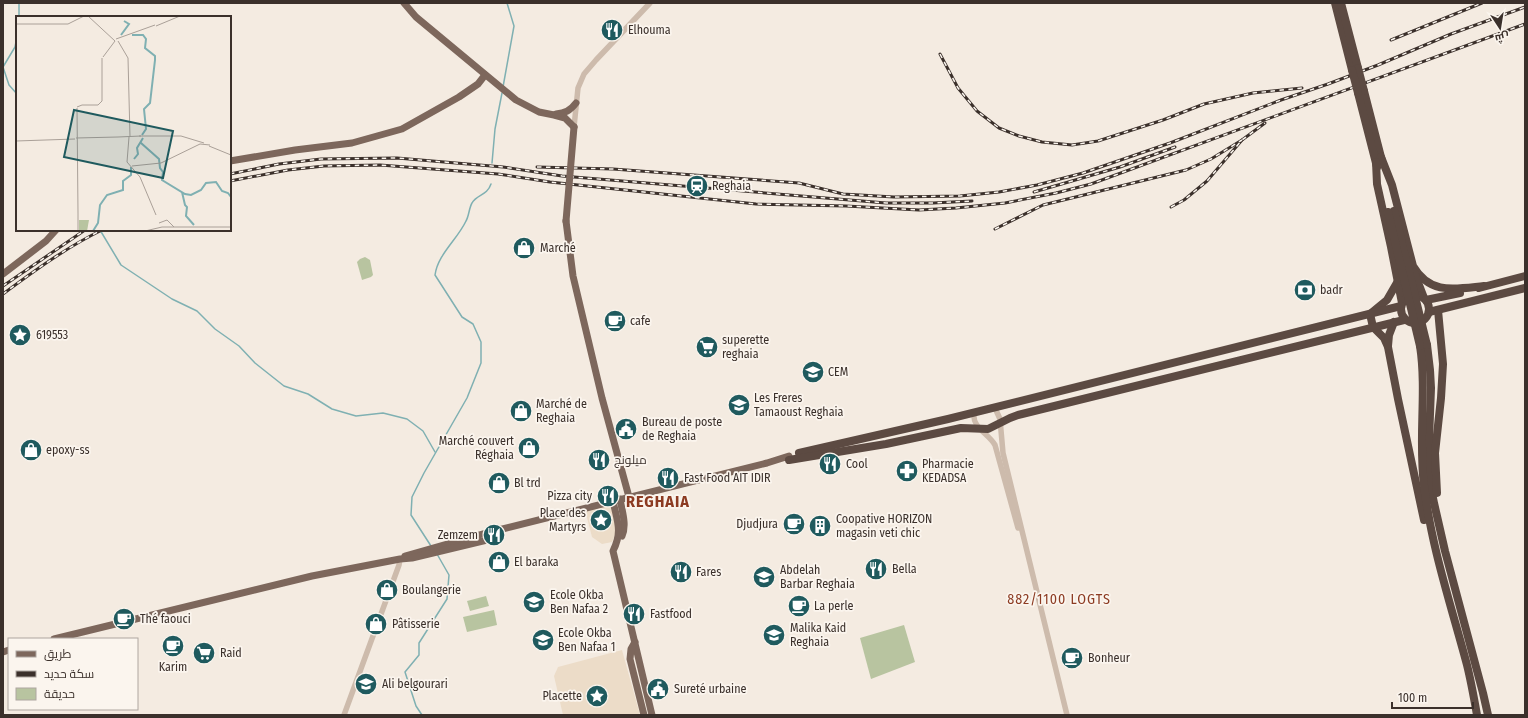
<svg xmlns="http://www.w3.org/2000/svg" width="1528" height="718" viewBox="0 0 1528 718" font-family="'Fira Sans Condensed',Cairo,sans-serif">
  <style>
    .green { fill: #b8c4a0 }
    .plaza { fill: #ecdcc8 }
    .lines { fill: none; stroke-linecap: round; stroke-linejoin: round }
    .stream { stroke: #7fb0b2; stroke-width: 1.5 }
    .minor { stroke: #cdbbac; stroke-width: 5.5 }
    .major { stroke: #7d675c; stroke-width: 7 }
    .highway { stroke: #5c4a42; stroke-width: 8 }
    .rail-casing { stroke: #3b302b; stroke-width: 3 }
    .rail { stroke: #fbf5ee; stroke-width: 1.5; stroke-dasharray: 4.5; stroke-linecap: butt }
    .major-bridge { stroke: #7d675c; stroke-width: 7 }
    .highway-bridge { stroke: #5c4a42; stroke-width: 8 }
    .labels { text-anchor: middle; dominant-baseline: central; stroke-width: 3.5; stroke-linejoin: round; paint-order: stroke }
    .poi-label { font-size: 12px; fill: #3b302b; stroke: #fbf5ee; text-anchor: start }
    .quarter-label { font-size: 14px; letter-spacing: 1px; fill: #8c3b22; stroke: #fbf5ee }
    .district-label { font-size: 16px; font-weight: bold; letter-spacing: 1px; fill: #8c3b22; stroke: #fbf5ee }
    .inset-river { fill: none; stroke: #7fb0b2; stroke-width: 2 }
    .inset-road { fill: none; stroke: #aaa098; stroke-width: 1 }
    .view { fill: #1f5a5e; fill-opacity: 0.15; stroke: #1f5a5e; stroke-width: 2 }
    .inset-edge { fill: none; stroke: #3b302b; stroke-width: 2 }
  </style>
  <rect width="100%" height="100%" fill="#f4ebe1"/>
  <g class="green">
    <path d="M365,257L370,260L373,275L371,277L362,280L357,262L360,259Z"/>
    <path d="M486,596L489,606L470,611L467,601Z"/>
    <path d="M494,610L497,625L467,632L463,617Z"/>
    <path d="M904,625L915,662L871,679L860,638Z"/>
  </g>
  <g class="plaza">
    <path d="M610,504L617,530L612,542L602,544L592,537L585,510Z"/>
    <path d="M622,650L640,715H563L554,676L558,667Z"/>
  </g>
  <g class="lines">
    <g class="stream">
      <path d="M19,17V3"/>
      <path d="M3,67L15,47L17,37"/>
      <path d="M3,67L9,85L17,94"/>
      <path d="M503,87L514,26L507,3"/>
      <path d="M492,163L495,129L502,93"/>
      <path d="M100,230L121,265L172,299L197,311L215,329L239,346L255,363L284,386L308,394L332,409L356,416L383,413L407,419L423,431L435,452"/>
      <path d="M431,546L411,515L412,497L424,473L467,398L481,363V342L473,324L462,317L435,275C438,254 457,240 466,221C469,216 469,208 472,203C477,194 487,196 491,184"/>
      <path d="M422,715L416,706L405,672L419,655V643L447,599L449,575L437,554"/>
    </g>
    <g class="minor">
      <path d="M574,127L578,88L584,74L596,60L650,3"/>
      <path d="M995,408L1000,419L1003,453L1067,715"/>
      <path d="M974,413C972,428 988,433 995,445L1018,528"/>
      <path d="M344,715L399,565L400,559"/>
    </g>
    <g class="major">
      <path d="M404,3L416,17L516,100L539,112L554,115L565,118L574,127"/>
      <path d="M556,114C565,113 570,111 576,103"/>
      <path d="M230,161L295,150L352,143L402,129L459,97L478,84L485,75"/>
      <path d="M566,221L573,276L602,398L629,497"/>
      <path d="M3,274L46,241L56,230"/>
      <path d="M620,499C622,511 627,525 622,536"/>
      <path d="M613,501C617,521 623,531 613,551L652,715"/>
      <path d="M405,556L486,533L767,463L789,456"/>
      <path d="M54,639L312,576L400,559L412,558L487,540"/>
      <path d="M635,642L631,649L630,659L644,715"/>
      <path d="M3,652L9,650"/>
    </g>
    <g class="highway">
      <path d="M1335,3L1352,70"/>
      <path d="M1341,3L1358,68"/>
      <path d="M1364,91L1382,161"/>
      <path d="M1358,93L1377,167"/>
      <path d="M1381,157L1392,185L1413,266C1430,295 1454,289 1484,286"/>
      <path d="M1376,162L1377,184L1391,247L1402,303"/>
      <path d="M1414,272L1424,298"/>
      <path d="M1398,281L1387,300L1370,314L1373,327L1384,338L1388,347L1398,399L1424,520"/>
      <path d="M1479,288L1525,276"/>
      <circle cx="1415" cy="309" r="14"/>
      <path d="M1426,300L1460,293"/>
      <path d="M1429,312L1525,288"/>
      <path d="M1427,345L1430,370L1431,388L1429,440L1430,483L1434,503L1445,551L1483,693L1488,715"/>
      <path d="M1388,346L1389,335L1394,322"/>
      <path d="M1420,346C1427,392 1418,438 1424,485C1431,546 1451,605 1467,665C1471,681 1474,698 1477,715"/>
      <path d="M799,453L948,419L1401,306"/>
      <path d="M789,460L886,444L961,428L988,429L1010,418L1018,415L1404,320"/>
      <path d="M1437,493L1435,453L1441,398L1443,364L1438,310"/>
    </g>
    <g class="rail-casing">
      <g id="rail">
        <path d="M1391,40L1482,3"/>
        <path d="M940,54L958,88L977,111L999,128L1019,136L1042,142L1072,145L1098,141L1163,120L1204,104L1253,93L1302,88"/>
        <path d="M537,167L613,169L799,183L843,194L894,197L960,196L999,192L1037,185L1083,173L1170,143L1281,100L1328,84L1378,65L1451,34L1525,7"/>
        <path d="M230,174L279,164L321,159L397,158L503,167L562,176L886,203H933L972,201"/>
        <path d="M230,181L288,170L324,166L380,165L498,174L550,182L756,204L846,206L919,210L956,208L1005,203L1056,193L1091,184L1525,24"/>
        <path d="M1034,192L1120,167L1175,147"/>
        <path d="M1171,207L1184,200L1207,181L1242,140L1265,123"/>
        <path d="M995,229L1043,205L1186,170L1211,159L1242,140"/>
        <path d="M3,286L85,230"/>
        <path d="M3,294C34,271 67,247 102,230"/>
      </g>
    </g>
    <use href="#rail" class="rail"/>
    <path class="major-bridge" d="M566,221L574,127"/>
    <g class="highway-bridge">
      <path d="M1358,68L1364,91"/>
      <path d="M1352,70L1358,93"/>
      <path d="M1394,211L1427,345"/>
      <path d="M1388,212L1420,346"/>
    </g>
  </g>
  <defs>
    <g id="restaurant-disc" transform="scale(1.15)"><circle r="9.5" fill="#1f5a5e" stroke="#fbf5ee"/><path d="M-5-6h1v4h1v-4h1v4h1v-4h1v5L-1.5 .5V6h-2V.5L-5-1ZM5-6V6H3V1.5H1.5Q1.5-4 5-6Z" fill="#fff"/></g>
    <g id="station-disc" transform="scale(1.15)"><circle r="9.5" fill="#1f5a5e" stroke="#fbf5ee"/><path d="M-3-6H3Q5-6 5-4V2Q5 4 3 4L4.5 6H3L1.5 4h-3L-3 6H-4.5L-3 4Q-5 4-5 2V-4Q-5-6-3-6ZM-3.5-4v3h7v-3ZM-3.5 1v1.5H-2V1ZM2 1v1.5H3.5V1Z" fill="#fff"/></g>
    <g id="shop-disc" transform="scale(1.15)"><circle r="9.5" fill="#1f5a5e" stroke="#fbf5ee"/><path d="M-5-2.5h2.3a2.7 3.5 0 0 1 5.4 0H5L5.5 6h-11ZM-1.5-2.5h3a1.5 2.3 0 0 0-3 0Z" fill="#fff"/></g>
    <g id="bank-disc" transform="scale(1.15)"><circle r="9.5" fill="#1f5a5e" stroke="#fbf5ee"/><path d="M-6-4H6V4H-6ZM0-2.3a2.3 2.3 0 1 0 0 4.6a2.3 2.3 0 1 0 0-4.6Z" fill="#fff"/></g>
    <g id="cafe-disc" transform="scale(1.15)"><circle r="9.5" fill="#1f5a5e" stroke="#fbf5ee"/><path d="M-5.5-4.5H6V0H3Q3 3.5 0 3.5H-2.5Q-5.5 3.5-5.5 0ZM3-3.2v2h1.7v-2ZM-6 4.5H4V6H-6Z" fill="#fff"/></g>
    <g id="sight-disc" transform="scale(1.15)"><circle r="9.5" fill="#1f5a5e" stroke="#fbf5ee"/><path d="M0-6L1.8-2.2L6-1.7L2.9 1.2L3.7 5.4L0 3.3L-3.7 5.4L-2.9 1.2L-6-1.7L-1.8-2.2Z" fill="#fff"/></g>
    <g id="supermarket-disc" transform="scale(1.15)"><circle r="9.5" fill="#1f5a5e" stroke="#fbf5ee"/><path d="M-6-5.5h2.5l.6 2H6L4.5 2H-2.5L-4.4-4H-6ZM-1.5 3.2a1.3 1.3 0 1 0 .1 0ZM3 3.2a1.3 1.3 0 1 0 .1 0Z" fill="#fff"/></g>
    <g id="school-disc" transform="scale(1.15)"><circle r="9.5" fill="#1f5a5e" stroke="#fbf5ee"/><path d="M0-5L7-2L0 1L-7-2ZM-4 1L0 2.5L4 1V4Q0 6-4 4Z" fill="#fff"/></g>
    <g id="civic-disc" transform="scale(1.15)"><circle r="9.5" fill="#1f5a5e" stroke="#fbf5ee"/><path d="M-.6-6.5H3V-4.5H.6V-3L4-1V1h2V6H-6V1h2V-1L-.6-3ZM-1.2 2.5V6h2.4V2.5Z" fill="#fff"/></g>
    <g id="pharmacy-disc" transform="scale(1.15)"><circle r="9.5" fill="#1f5a5e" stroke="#fbf5ee"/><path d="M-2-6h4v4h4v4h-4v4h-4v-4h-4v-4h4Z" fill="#fff"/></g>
    <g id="building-disc" transform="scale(1.15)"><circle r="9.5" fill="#1f5a5e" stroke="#fbf5ee"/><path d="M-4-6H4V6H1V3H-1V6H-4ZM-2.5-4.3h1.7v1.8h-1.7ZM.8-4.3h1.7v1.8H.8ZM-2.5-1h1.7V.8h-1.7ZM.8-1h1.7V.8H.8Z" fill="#fff"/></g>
  </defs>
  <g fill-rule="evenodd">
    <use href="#restaurant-disc" x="612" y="30"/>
    <use href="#station-disc" x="697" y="186"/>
    <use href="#shop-disc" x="524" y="248"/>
    <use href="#bank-disc" x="1305" y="290"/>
    <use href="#cafe-disc" x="615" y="321"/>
    <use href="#sight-disc" x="20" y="335"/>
    <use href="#supermarket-disc" x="707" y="347"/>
    <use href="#school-disc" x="813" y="372"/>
    <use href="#school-disc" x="739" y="405"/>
    <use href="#shop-disc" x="521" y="411"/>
    <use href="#civic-disc" x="626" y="429"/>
    <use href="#shop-disc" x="529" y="448"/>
    <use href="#shop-disc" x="31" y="450"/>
    <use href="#restaurant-disc" x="599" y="460"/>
    <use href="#restaurant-disc" x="830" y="464"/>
    <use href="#pharmacy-disc" x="907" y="471"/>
    <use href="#restaurant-disc" x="668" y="478"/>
    <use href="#shop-disc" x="499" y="483"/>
    <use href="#restaurant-disc" x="608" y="496"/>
    <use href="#sight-disc" x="601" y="520"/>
    <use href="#cafe-disc" x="794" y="524"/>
    <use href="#building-disc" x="820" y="526"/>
    <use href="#restaurant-disc" x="494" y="535"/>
    <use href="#shop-disc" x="499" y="562"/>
    <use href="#restaurant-disc" x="876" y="569"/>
    <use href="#restaurant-disc" x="681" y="572"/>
    <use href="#school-disc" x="764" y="577"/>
    <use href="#shop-disc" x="387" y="590"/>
    <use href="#school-disc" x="534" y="602"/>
    <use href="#cafe-disc" x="799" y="606"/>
    <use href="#restaurant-disc" x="634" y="614"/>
    <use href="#cafe-disc" x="124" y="619"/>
    <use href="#shop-disc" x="376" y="624"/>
    <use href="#school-disc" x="774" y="635"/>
    <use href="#school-disc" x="543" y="640"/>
    <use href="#cafe-disc" x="173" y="646"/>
    <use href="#supermarket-disc" x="204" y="653"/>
    <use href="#cafe-disc" x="1072" y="658"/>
    <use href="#school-disc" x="366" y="684"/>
    <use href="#civic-disc" x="658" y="689"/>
    <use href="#sight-disc" x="597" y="696"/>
  </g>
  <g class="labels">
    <g class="poi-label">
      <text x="628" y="30">Elhouma</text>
      <text x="712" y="186">Reghaia</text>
      <text x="540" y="248">Marché</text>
      <text x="1320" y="290">badr</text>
      <text x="630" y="321">cafe</text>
      <text x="36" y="335">619553</text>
      <text x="722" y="340">superette<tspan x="722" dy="14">reghaia</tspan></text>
      <text x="828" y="372">CEM</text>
      <text x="754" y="398">Les Freres<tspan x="754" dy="14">Tamaoust Reghaia</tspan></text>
      <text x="536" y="404">Marché de<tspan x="536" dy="14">Reghaia</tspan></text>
      <text x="642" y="422">Bureau de poste<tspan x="642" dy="14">de Reghaia</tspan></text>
      <text x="514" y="441" text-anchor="end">Marché couvert<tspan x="514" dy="14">Réghaia</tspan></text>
      <text x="46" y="450">epoxy-ss</text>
      <text x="614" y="460">ميلونج</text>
      <text x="846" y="464">Cool</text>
      <text x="922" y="464">Pharmacie<tspan x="922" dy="14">KEDADSA</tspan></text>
      <text x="684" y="478">Fast Food AIT IDIR</text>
      <text x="514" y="483">Bl trd</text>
      <text x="592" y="496" text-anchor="end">Pizza city</text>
      <text x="586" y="513" text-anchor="end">Place des<tspan x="586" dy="14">Martyrs</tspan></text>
      <text x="836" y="519">Coopative HORIZON<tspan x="836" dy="14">magasin veti chic</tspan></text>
      <text x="778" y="524" text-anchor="end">Djudjura</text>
      <text x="478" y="535" text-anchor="end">Zemzem</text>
      <text x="514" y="562">El baraka</text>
      <text x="892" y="569">Bella</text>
      <text x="780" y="570">Abdelah<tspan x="780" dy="14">Barbar Reghaia</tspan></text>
      <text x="696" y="572">Fares</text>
      <text x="402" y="590">Boulangerie</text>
      <text x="550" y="595">Ecole Okba<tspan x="550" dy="14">Ben Nafaa 2</tspan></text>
      <text x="814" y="606">La perle</text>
      <text x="650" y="614">Fastfood</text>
      <text x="140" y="619">Thé faouci</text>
      <text x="392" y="624">Pâtisserie</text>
      <text x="790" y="628">Malika Kaid<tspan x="790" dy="14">Reghaia</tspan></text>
      <text x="558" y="633">Ecole Okba<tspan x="558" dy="14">Ben Nafaa 1</tspan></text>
      <text x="220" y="653">Raid</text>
      <text x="1088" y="658">Bonheur</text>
      <text x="173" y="667" text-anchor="middle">Karim</text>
      <text x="382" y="684">Ali belgourari</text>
      <text x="674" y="689">Sureté urbaine</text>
      <text x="582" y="696" text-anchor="end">Placette</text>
    </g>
    <g class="quarter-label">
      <text x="1059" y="599">882/1100 LOGTS</text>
    </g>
    <g class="district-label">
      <text x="658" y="501">REGHAIA</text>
    </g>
  </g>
  <g transform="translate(16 16)">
    <rect width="215" height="215" fill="#f4ebe1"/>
    <path d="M63,204H73L71,215H63Z" fill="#b8c4a0"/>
    <path class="inset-river" d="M105,19L113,8L108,5M116,19H127L130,23L129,32L139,40V44L134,87L128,93L130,113L126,119M125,127L143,143L144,152L147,156L146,164L169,178L175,179L185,174L190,167L200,166L206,175L212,177L215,181M118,143L122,138L121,132L127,122M166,176L169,189L171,191L170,200L178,209M77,215L82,207L84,189L91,179L107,174V165L115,159V151"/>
    <path class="inset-road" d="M72,0L99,25M0,8H52L68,0M140,10L164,0M100,23L139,9M102,25L112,42L114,121M87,41L99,25M61,91L66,89H82L86,85V42M61,92L62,197M123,120H165L188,127M102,121L125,120M113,121L111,146L124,161L140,199M60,122L102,121M0,125L59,123M193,130L215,139M116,150L145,147L184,128L194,129M62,197V215M143,207L151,204L158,211M129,215L146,211H215"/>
    <path class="view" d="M58,94L157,115L147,162L48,141Z"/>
    <rect width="215" height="215" class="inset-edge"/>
  </g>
  <rect width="1528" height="718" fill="none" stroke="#3b302b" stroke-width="8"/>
  <rect x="8" y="638" width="130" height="72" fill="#fbf5ee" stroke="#aea6a0"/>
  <rect x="16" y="651" width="20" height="6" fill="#7d675c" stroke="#aea6a0"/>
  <text x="44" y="658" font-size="12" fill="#3b302b">طريق</text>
  <rect x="16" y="671" width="20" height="6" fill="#3b302b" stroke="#aea6a0"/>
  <text x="44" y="678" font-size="12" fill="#3b302b">سكة حديد</text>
  <rect x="16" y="688" width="20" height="12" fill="#b8c4a0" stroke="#aea6a0"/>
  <text x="44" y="698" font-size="12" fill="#3b302b">حديقة</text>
  <g transform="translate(1500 28) rotate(168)" stroke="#fbf5ee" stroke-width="3" paint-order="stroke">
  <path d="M0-3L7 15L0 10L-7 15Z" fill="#3b302b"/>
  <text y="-6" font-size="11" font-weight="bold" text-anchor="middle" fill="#3b302b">ش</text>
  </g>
  <path d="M1392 702v6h81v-6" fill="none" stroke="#3b302b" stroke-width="2"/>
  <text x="1398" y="702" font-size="12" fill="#3b302b" stroke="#fbf5ee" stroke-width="3" paint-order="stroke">100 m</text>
</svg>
